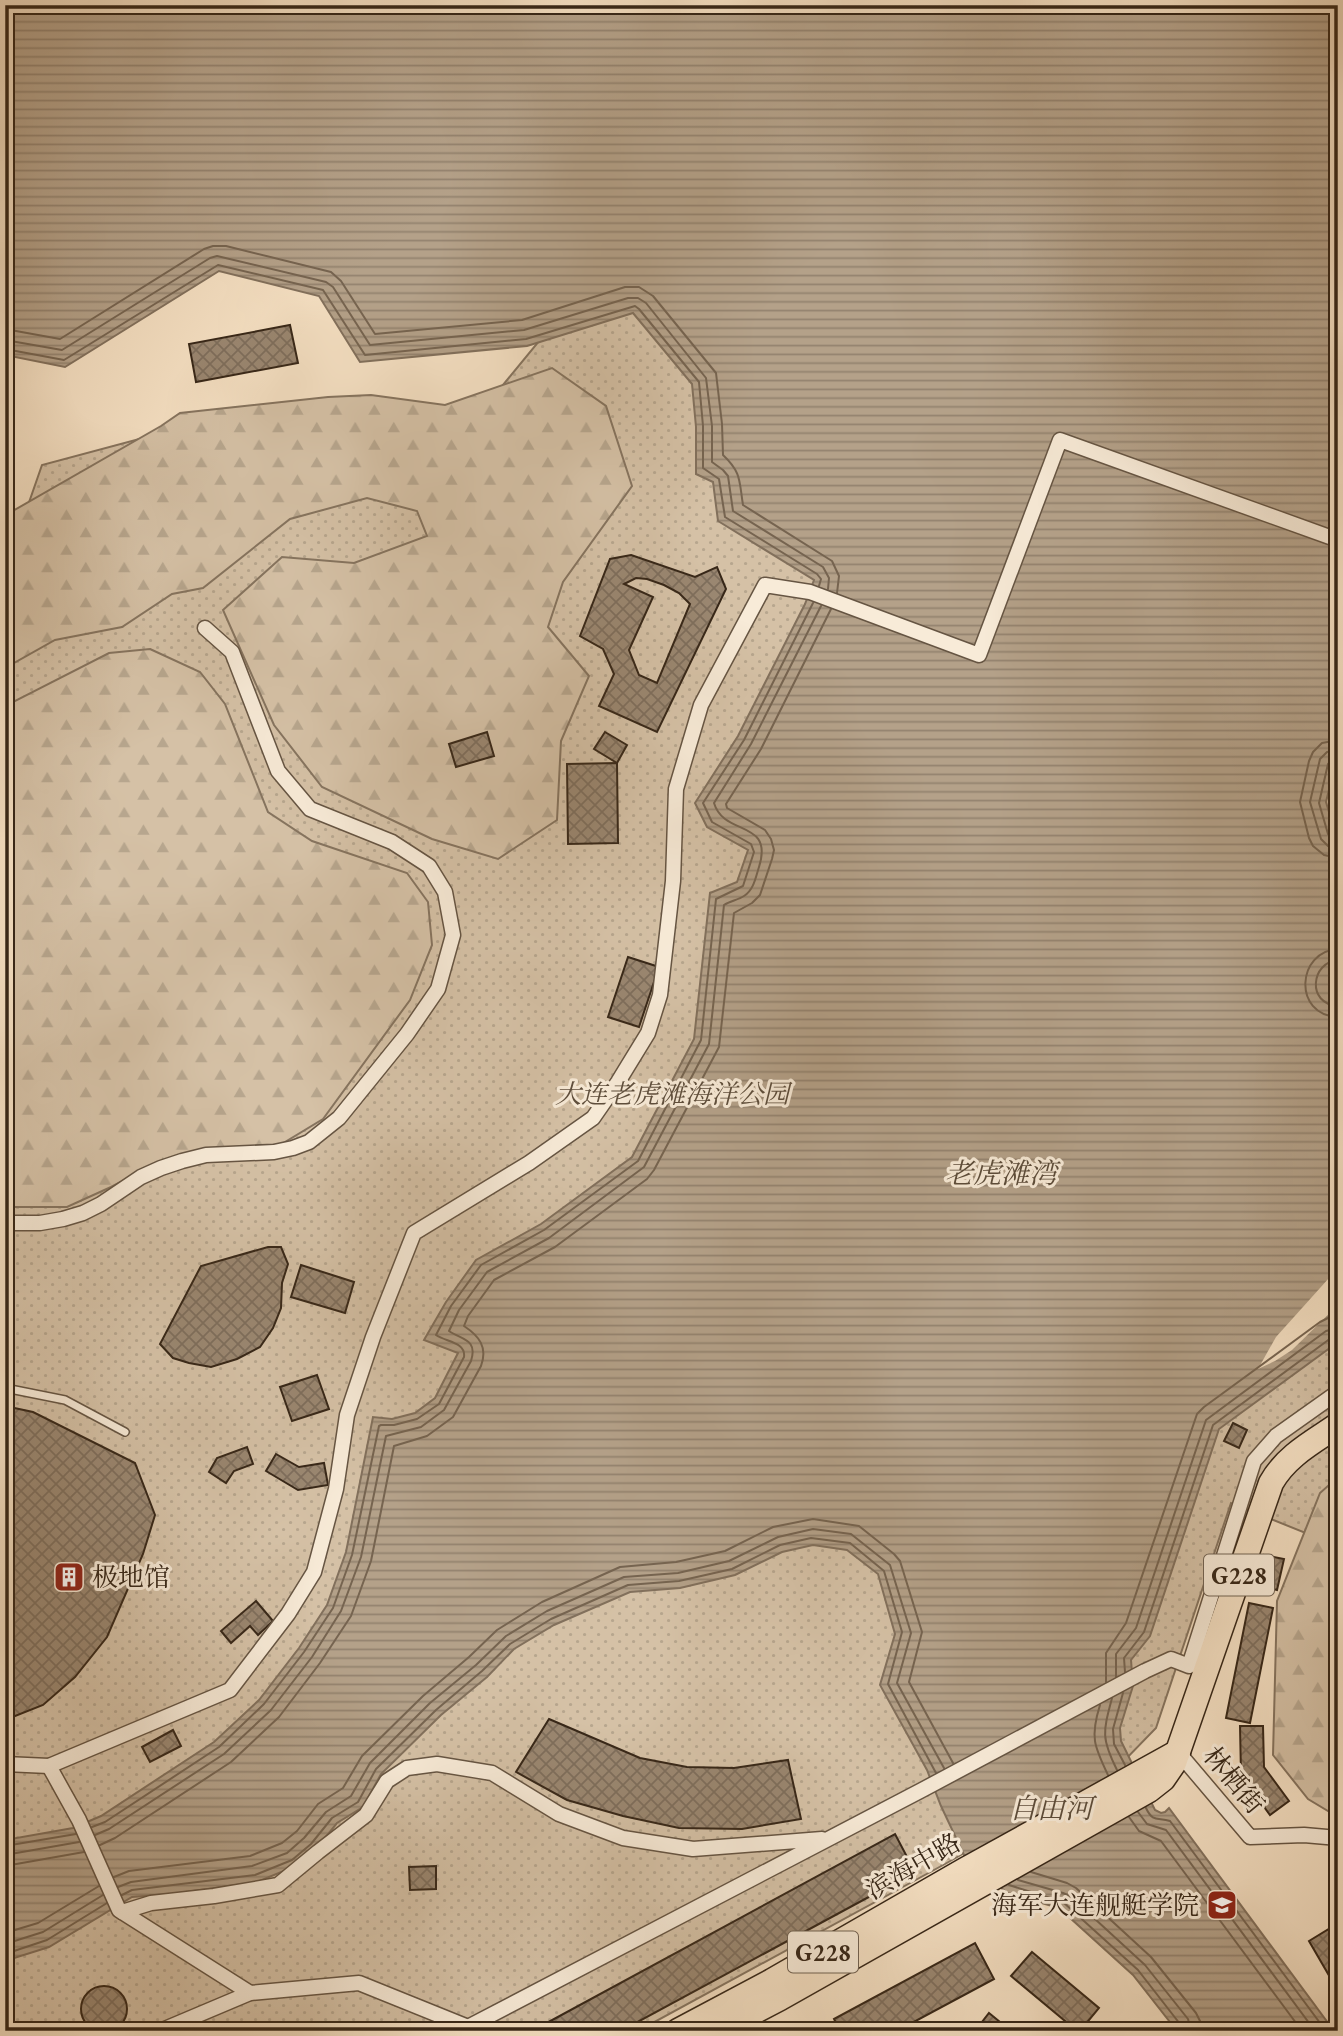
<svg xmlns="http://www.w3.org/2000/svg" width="1343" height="2036" viewBox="0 0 1343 2036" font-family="'EB Garamond','Noto Serif SC',serif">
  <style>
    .grass { fill: url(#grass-dots); stroke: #86745f; stroke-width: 2 }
    .forest { fill: url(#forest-firs); stroke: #86745f; stroke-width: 2 }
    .water { fill: url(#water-rules); stroke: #82705c; stroke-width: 2 }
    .pier { fill: #f5e0c3 }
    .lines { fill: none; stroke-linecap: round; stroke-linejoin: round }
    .shore { stroke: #766450; stroke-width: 2 }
    .building { fill: url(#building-cross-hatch); stroke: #372718; stroke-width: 2; fill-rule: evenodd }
    .lane-casing { stroke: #665543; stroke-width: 10 }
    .street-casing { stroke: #665543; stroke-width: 17 }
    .highway-casing { stroke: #372718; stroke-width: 27 }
    .lane { stroke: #f8ebd8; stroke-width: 7 }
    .street { stroke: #f8ebd8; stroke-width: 14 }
    .highway { stroke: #f5e0c3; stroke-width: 24 }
    .labels { text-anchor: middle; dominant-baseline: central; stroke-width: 6; stroke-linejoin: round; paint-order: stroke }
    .shield { fill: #f8ebd8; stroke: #716252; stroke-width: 2 }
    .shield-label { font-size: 24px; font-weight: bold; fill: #372718 }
    .park-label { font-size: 26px; font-style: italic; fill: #5e4e3c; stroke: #f8ebd8 }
    .poi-label { font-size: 26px; fill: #372718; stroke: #f8ebd8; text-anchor: start }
    .street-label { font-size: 26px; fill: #372718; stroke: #f8ebd8 }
    .water-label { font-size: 28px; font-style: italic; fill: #5c4c3a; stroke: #f8ebd8 }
  </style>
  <defs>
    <pattern id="grass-dots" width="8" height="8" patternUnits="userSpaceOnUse" patternTransform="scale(1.75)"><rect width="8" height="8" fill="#d5c1a6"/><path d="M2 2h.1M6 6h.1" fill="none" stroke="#b7a68e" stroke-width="1.8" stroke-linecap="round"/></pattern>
    <pattern id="forest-firs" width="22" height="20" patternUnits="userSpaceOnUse" patternTransform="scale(1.75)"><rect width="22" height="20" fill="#d5c1a6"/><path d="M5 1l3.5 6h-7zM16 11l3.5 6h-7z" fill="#b7a68e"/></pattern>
    <pattern id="water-rules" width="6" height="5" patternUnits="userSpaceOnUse" patternTransform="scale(1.75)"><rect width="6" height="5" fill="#b4a189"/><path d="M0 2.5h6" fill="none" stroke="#93836f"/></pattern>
    <pattern id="building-cross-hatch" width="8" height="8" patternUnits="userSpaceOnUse" patternTransform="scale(1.75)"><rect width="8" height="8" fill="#9a8771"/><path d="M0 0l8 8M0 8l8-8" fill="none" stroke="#7e6e5c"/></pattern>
  </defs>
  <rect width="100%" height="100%" fill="#f5e0c3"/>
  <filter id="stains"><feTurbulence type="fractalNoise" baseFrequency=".00286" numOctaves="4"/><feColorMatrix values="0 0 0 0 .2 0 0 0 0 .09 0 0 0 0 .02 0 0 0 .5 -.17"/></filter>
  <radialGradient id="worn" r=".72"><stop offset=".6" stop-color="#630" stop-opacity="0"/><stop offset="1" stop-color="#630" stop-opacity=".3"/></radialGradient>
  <path class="grass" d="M815,5H1338V1546L1231,1503L1156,1728L1122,1763L945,1864L638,2031H5V550L18,534L42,465L214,419L378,411L489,402Z"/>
  <g class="forest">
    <path d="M552,368L606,406L632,486L563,582L548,627L589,676L561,741L557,820L498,859L432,839L322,787L274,725L223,610L282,557L354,563L427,536L417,511L367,498L290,519L203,588L172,594L122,627L55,640L5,668V520L11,512L161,426L180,413L328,397L371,395L445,405Z"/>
    <path d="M150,649L200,672L225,704L268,812L312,841L407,873L428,902L432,945L410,1000L323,1119L275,1148L157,1163L111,1187L67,1207H13L5,1203V706L109,653Z"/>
    <path d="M1338,1477V1817L1308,1799L1273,1755L1277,1601L1320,1493Z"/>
  </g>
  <path class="water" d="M5,5H1338V753L1326,802L1338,842V964L1331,989L1338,991V1342L1219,1429L1150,1636L1131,1660L1133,1686L1120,1728L1121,1741L1155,1810L1161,1813L1165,1812L1169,1808L1334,2031H1177L1133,1975L1059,1908L1007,1893L964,1855L941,1806L927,1770L880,1685L895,1634L878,1574L847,1550L813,1545L782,1552L735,1575L680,1588L630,1592L554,1625L514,1649L487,1677L441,1715L381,1774L363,1807L337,1823L316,1849L296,1866L257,1882L171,1894L132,1897L49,1947L5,1961V1840L73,1828L101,1816L214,1742L259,1700L299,1648L327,1605L346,1552L373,1417L392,1419L415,1413L435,1398L458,1353L424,1340L446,1302L476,1260L541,1224L632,1157L694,1039L710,893L737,882L748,850L707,827L695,803L738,736L805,604L814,580L718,521L713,482L696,474V427L692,384L633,313L527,346L360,362L319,296L219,271L65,367L5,355Z"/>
  <path class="pier" d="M1338,1268V1305L1292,1350L1275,1361L1258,1369L1276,1337Z"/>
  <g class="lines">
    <g class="shore">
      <path d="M5,329L60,339L204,249L213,246H226L331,272L341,281L375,334L522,320L625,287H639L653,296L716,373L722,424L723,455C742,473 739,481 743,505L832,561L839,576L837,593"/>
      <path d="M5,340L62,350L210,258L217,256L326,282L333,287L370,345L524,330L628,298H638L646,303L706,378L712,426V462L723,470L728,476L733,511L823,567L829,578L828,589"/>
      <path d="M5,349L64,360L218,265L323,290L365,355L526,339L635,306L639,309L699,382L703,426V468L719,479L725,517L817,574L821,579L819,586"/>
      <path d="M1338,740L1322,743L1313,752L1309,761L1300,802L1309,838L1313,846L1324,855L1338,858"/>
      <path d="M1338,750L1327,752L1320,759L1310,802L1321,839L1328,846L1338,847"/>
      <path d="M1338,759L1332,760L1328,764L1319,803L1328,834L1332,838L1338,839"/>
      <path d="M1338,949C1297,951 1292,1015 1338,1017"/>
      <path d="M1338,960C1311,962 1306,1004 1338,1006"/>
      <path d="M1125,1672L1124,1658L1144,1632L1213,1425L1331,1338L1338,1337"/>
      <path d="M1116,1677V1654L1136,1628L1206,1420L1326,1331L1338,1328"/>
      <path d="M1106,1682V1653L1126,1623L1197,1414L1204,1407L1320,1322L1328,1318L1338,1317"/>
      <path d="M1123,1693L1113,1729L1114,1744L1125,1765"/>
      <path d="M1112,1698C1103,1732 1101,1738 1117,1770"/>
      <path d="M1100,1705C1090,1737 1094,1746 1108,1775"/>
      <path d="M1146,1808C1153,1823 1158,1817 1170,1821L1326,2031"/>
      <path d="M1138,1812L1147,1824L1166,1830L1315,2031"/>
      <path d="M1129,1817L1139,1831L1161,1841L1302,2031"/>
      <path d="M92,1827L105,1822L219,1747L264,1704L304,1652L333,1608L352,1555L379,1426L381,1425H394L417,1419L439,1404L464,1357C466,1342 446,1342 436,1335L451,1306L481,1265L544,1230L638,1161L701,1040L716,899L743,886L754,852L751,844L712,822L703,803L744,740L813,603"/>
      <path d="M95,1835L109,1829L224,1754L271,1710L312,1657L341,1611L361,1557L386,1436L421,1427L444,1410L471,1361C478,1339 462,1340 449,1331L459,1310L487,1272L549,1238L644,1167L709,1044L724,905C730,901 738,900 744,896C754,890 756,876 759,867C774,819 724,837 714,803L751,744L821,606"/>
      <path d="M100,1845L115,1838L231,1762L279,1717L320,1663L351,1616L371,1561L394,1446L427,1436L453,1417L481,1366C488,1347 479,1336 464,1326L468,1316L494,1280L555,1247L647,1179L654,1170L719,1047L734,913L752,903L760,895L772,859L774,850L771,839L765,830L727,808L726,804L761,749L831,609"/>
      <path d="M5,1846L76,1834"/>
      <path d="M5,1855L79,1842"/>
      <path d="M5,1866L84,1852"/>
      <path d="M1031,1872L1067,1883L1076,1888L1151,1957L1196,2013L1201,2023V2031"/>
      <path d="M114,1877L129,1871L250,1856L282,1843L297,1831L318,1804L343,1788L362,1756L423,1696L469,1657L497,1630L542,1602L620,1567L676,1562L725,1551L773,1527L813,1519L859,1526L894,1554L900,1561L922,1632L909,1682L953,1763"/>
      <path d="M1018,1880L1063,1893L1070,1896L1145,1965L1188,2019L1191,2031"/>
      <path d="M1009,1885L1063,1902L1138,1970L1180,2024L1182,2031"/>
      <path d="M118,1887L131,1882L252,1866L287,1853L304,1838L326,1812L351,1796L370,1763L430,1703L476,1665L506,1636L547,1611L624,1577L678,1573L729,1561L778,1537L813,1529L851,1534L890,1565L911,1633L897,1683L944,1768"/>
      <path d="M122,1895L132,1890L255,1875L292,1860L311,1844L332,1818L358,1802L376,1769L436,1710L482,1671L510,1644L551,1619L628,1585L679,1581L732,1569L780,1545L811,1538L850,1543L884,1571L902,1632L888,1684L936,1773"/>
      <path d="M5,1933L38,1923L99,1886"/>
      <path d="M5,1944L43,1932L103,1895"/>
      <path d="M5,1954L47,1940L107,1903"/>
    </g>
  </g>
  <g class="building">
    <path d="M290,325L298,363L196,382L189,344Z"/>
    <path d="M631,555L695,577L717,567L726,589L657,732L599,706L614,674L603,649L580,636L610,559ZM636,578L647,579L664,585L679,593L690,604L657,683L639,675L629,650L653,597L624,584Z"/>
    <path d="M487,732L494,756L456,767L449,744Z"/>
    <path d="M605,732L627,745L617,763L594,749Z"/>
    <path d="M617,763L618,843L568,844L567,764Z"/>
    <path d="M628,957L659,967L639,1027L608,1017Z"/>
    <path d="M268,1247H281L288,1264L282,1283L281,1308L273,1328L260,1347L237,1359L211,1367L189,1363L173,1358L160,1344L201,1266Z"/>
    <path d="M301,1265L354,1282L345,1313L291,1297Z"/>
    <path d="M317,1375L329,1409L292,1421L280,1387Z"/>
    <path d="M5,1406L33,1412L135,1463L155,1515L143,1554L107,1637L75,1677L43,1705L5,1720Z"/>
    <path d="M1233,1423L1247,1430L1239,1448L1224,1441Z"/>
    <path d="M247,1447L253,1464L234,1471L226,1483L209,1472L217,1458Z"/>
    <path d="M276,1454L299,1467L324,1463L328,1485L298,1490L266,1471Z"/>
    <path d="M1264,1555L1284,1559L1277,1590L1257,1585Z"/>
    <path d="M256,1601L273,1621L258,1635L250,1626L231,1643L221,1631Z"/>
    <path d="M1249,1603L1273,1608L1250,1723L1226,1718Z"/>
    <path d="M549,1719L640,1758L687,1767L734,1768L788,1760L801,1819L742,1829L679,1828L623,1816L567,1800L516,1772Z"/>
    <path d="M1240,1726H1263L1264,1767L1289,1801L1270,1815L1241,1775Z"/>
    <path d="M173,1730L181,1746L150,1762L142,1747Z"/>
    <path d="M895,1834L915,1872L621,2031H532Z"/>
    <path d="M436,1866V1889L410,1890L409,1867Z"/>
    <path d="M1337,1924L1338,1926V1991L1309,1941Z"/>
    <path d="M975,1943L994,1979L897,2031H840L834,2019Z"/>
    <path d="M1032,1952L1099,2008L1080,2031H1077L1011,1976Z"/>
    <circle cx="104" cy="2009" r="23"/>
    <path d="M989,2013L1011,2031H975Z"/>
  </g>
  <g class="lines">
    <g class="lane-casing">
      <path id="lane" d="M5,1388L65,1400L125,1432"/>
    </g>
    <g class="street-casing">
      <g id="street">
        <path d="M5,1223H40L63,1219L83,1213L101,1204L141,1177L161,1168L182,1161L206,1155L274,1152L293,1148L309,1142L339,1118L407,1034L438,989L453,935L445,892L429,866L392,842L310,809L278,771L232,652L205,628"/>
        <path d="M1178,1752L1250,1837L1304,1835L1338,1838"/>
        <path d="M5,1764L49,1766L230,1690L288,1614L314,1572L336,1489L347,1415L373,1337L414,1233L529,1163L593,1118L618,1082L648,1033L660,995L673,881L676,789L701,705L765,585L810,592L979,655L1060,440L1338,540"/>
        <path d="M49,1766L79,1820L119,1910L250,1993"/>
        <path d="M122,1912L151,1903L214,1896L278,1885L318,1852L366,1815L387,1781L407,1768L437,1764L492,1773L559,1814L623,1838L693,1849L822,1839"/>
        <path d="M160,2031L250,1993L359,1983L468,2027L922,1790L1145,1671L1171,1659L1189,1666L1254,1461L1276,1436L1338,1392"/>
      </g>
    </g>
    <g class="highway-casing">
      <g id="highway">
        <path d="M678,2031L772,1981L965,1870L1178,1752"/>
        <path d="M717,2031L780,1998L1149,1790L1163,1779L1174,1763L1271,1483C1286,1456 1313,1442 1338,1425"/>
      </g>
    </g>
    <use href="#lane" class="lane"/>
    <use href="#street" class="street"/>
    <use href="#highway" class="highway"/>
  </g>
  <defs>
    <g id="building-square" transform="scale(1.575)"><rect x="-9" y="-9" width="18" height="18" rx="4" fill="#8f2418" stroke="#f8ebd8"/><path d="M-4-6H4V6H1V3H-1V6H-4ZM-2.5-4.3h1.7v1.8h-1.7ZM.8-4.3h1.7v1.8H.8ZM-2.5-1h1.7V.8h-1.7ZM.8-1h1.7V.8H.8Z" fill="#fff"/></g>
    <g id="university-square" transform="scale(1.575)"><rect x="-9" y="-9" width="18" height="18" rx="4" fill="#8f2418" stroke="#f8ebd8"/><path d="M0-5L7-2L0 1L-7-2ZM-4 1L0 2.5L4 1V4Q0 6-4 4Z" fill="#fff"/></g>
  </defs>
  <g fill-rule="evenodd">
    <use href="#building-square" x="69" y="1577"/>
    <use href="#university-square" x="1222" y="1905"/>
  </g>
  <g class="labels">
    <g class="shield">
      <rect x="1204" y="1554.5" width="70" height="41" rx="5"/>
      <rect x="788" y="1931.5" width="70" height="41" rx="5"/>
    </g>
    <g class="shield-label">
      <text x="1239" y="1575">G228</text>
      <text x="823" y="1952">G228</text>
    </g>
    <g class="park-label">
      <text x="672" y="1094">大连老虎滩海洋公园</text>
    </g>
    <g class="poi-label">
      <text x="92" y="1577">极地馆</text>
      <text x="1199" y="1905" text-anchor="end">海军大连舰艇学院</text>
    </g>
    <g class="street-label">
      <text transform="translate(1234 1780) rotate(50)">林栖街</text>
      <text transform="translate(913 1866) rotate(-30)">滨海中路</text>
    </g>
    <g class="water-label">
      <text x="1001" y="1173">老虎滩湾</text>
      <text x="1051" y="1808">自由河</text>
    </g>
  </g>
  <rect width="1343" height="2036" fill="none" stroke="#f5e0c3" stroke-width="28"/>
  <rect x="7" y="7" width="1329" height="2022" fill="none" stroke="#372718" stroke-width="3.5"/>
  <rect x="14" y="14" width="1315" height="2008" fill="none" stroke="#372718" stroke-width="2"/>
  <rect width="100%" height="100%" filter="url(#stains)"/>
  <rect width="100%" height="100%" fill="url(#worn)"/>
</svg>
